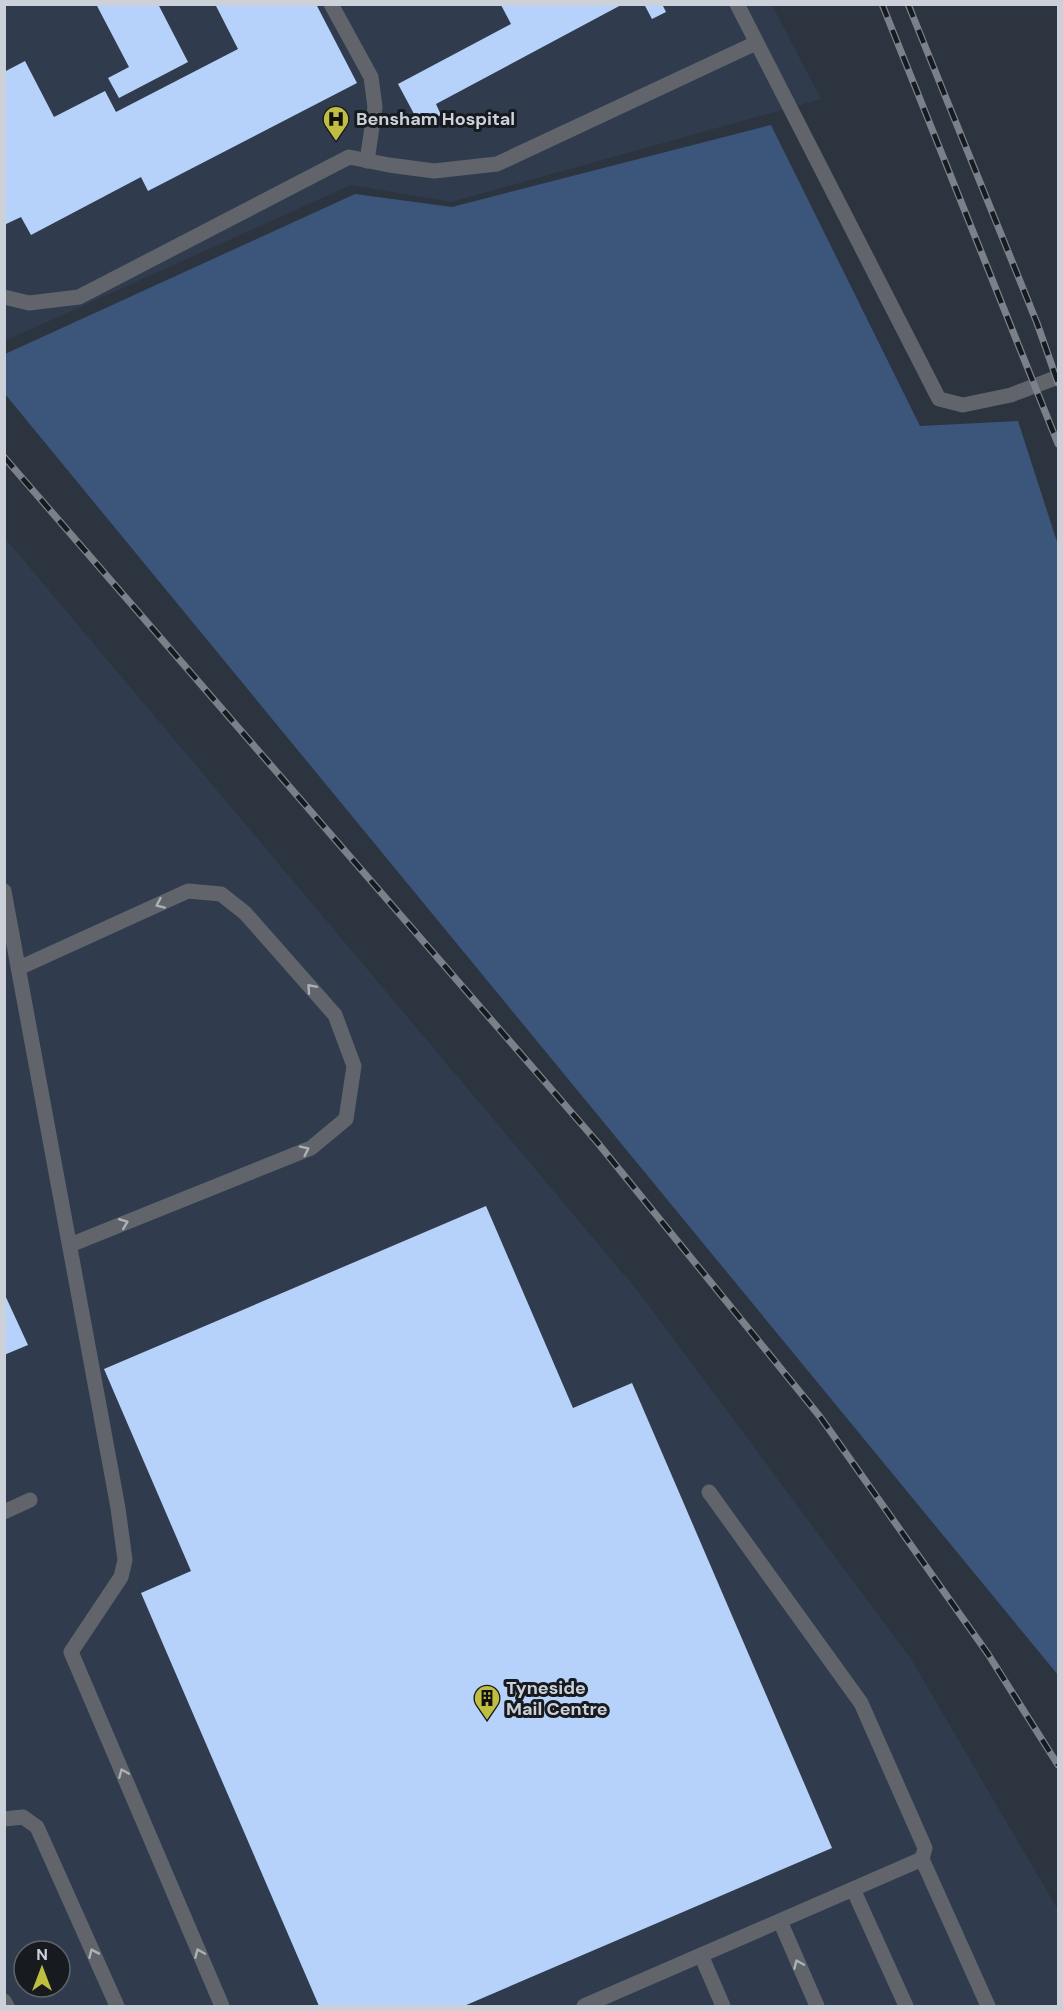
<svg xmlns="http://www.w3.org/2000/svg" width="1063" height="2011" viewBox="0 0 1063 2011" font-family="'DM Sans',sans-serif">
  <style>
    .built { fill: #303c4d; fill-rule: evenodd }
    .green { fill: #3c557a }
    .building { fill: #b7d2fa }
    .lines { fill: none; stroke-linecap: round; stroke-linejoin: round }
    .lane { stroke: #61656b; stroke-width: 15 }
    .street { stroke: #61656b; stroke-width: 15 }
    .rail-casing { stroke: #7a818a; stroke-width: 7 }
    .rail { stroke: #171b20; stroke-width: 4.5; stroke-dasharray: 14; stroke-linecap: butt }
    .oneway { stroke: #acb1b8 }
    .labels { text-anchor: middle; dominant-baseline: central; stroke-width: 6; stroke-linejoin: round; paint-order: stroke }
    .poi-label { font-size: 18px; font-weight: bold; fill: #ccd1d9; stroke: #171b20; text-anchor: start }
  </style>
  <rect width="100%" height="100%" fill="#2c343f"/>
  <g class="built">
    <path d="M4,5H772L821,99L451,202L351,185L5,341Z"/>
    <path d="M4,537L641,1295L911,1659L1058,1910V2006H5ZM24,1951H60V1987H24Z"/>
  </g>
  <path class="green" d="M771,125L920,426L1018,421L1058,545V1675L5,394V354L355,194L452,207Z"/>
  <g class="building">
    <path d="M96,4H158L188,62L119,98L108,78L129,67Z"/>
    <path d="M215,4H316L357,83L148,191L141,177L31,235L21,217L4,225V72L25,61L54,117L105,91L116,112L238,49Z"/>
    <path d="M503,4H623L436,104L441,115L420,125L398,84L511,24L501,5Z"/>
    <path d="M644,4H662L666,12L652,19Z"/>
    <path d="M486,1206L573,1408L632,1383L832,1848L464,2006H319L141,1593L191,1571L104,1369Z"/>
    <path d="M4,1293L28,1345L4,1355Z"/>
  </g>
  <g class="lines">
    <g class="lane">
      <path d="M331,4L371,77L375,107L367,161"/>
      <path d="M4,891L118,1508L125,1560L121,1577L71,1652L222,2006"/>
      <path d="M19,968L188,891L221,894L245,913L335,1015L354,1066L346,1119L311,1148L70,1245"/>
      <path d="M4,1512L30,1500"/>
      <path d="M4,1819L23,1817L37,1827L117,2006"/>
      <path d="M922,1859L988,2006"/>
      <path d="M853,1889L906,2006"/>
      <path d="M780,1921L817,2006"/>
      <path d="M701,1955L723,2006"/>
      <path d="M4,2001L7,2006"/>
      <path d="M584,2006L922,1859L925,1848L861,1703L709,1492"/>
    </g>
    <g class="street">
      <path d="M737,4L939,399L963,405L1011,395L1058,377"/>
      <path d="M4,297L29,303L79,297L349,157L389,165L434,171L497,164L756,43"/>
    </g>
    <g class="rail-casing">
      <g id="rail">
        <path d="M882,4L1058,444"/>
        <path d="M908,4L1037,323L1058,383"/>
        <path d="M4,457L597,1142L821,1418L988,1654L1058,1765"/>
      </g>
    </g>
    <use href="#rail" class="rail"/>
  </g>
  <defs><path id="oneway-chevron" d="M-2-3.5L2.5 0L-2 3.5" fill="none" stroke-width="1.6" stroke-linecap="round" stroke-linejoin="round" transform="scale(1.5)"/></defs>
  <g class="oneway">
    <use href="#oneway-chevron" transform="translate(160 904) rotate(156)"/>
    <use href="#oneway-chevron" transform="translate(311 988) rotate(-131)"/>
    <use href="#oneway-chevron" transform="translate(305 1150) rotate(-26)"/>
    <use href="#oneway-chevron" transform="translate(124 1223) rotate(-22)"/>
    <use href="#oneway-chevron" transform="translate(123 1773) rotate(-113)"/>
    <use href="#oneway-chevron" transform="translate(93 1953) rotate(-114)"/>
    <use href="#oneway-chevron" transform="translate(199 1953) rotate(-113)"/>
    <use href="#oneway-chevron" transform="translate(798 1964) rotate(-113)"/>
  </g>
  <defs>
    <g id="hospital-pin" transform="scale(1.35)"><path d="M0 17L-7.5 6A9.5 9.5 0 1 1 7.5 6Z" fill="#c0be41" stroke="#171b20"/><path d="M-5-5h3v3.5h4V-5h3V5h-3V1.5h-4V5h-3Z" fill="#111"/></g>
    <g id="building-pin" transform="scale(1.35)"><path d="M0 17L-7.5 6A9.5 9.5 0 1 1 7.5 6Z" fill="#c0be41" stroke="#171b20"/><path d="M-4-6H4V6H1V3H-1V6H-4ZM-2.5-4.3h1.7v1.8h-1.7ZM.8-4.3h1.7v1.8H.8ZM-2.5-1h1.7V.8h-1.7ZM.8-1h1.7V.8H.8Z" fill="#111"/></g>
  </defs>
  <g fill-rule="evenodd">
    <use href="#hospital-pin" x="336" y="119"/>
    <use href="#building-pin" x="487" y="1698"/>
  </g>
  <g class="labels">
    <g class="poi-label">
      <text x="356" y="119">Bensham Hospital</text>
      <text x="506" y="1688">Tyneside<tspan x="506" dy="21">Mail Centre</tspan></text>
    </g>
  </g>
  <rect width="1063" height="2011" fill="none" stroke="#ccd1d9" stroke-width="12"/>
  <g transform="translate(42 1969)"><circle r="28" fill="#171b20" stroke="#5f646a" stroke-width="1.5"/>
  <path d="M0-4.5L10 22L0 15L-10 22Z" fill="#c0be41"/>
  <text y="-9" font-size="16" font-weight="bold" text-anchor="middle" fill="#ccd1d9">N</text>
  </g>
</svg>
